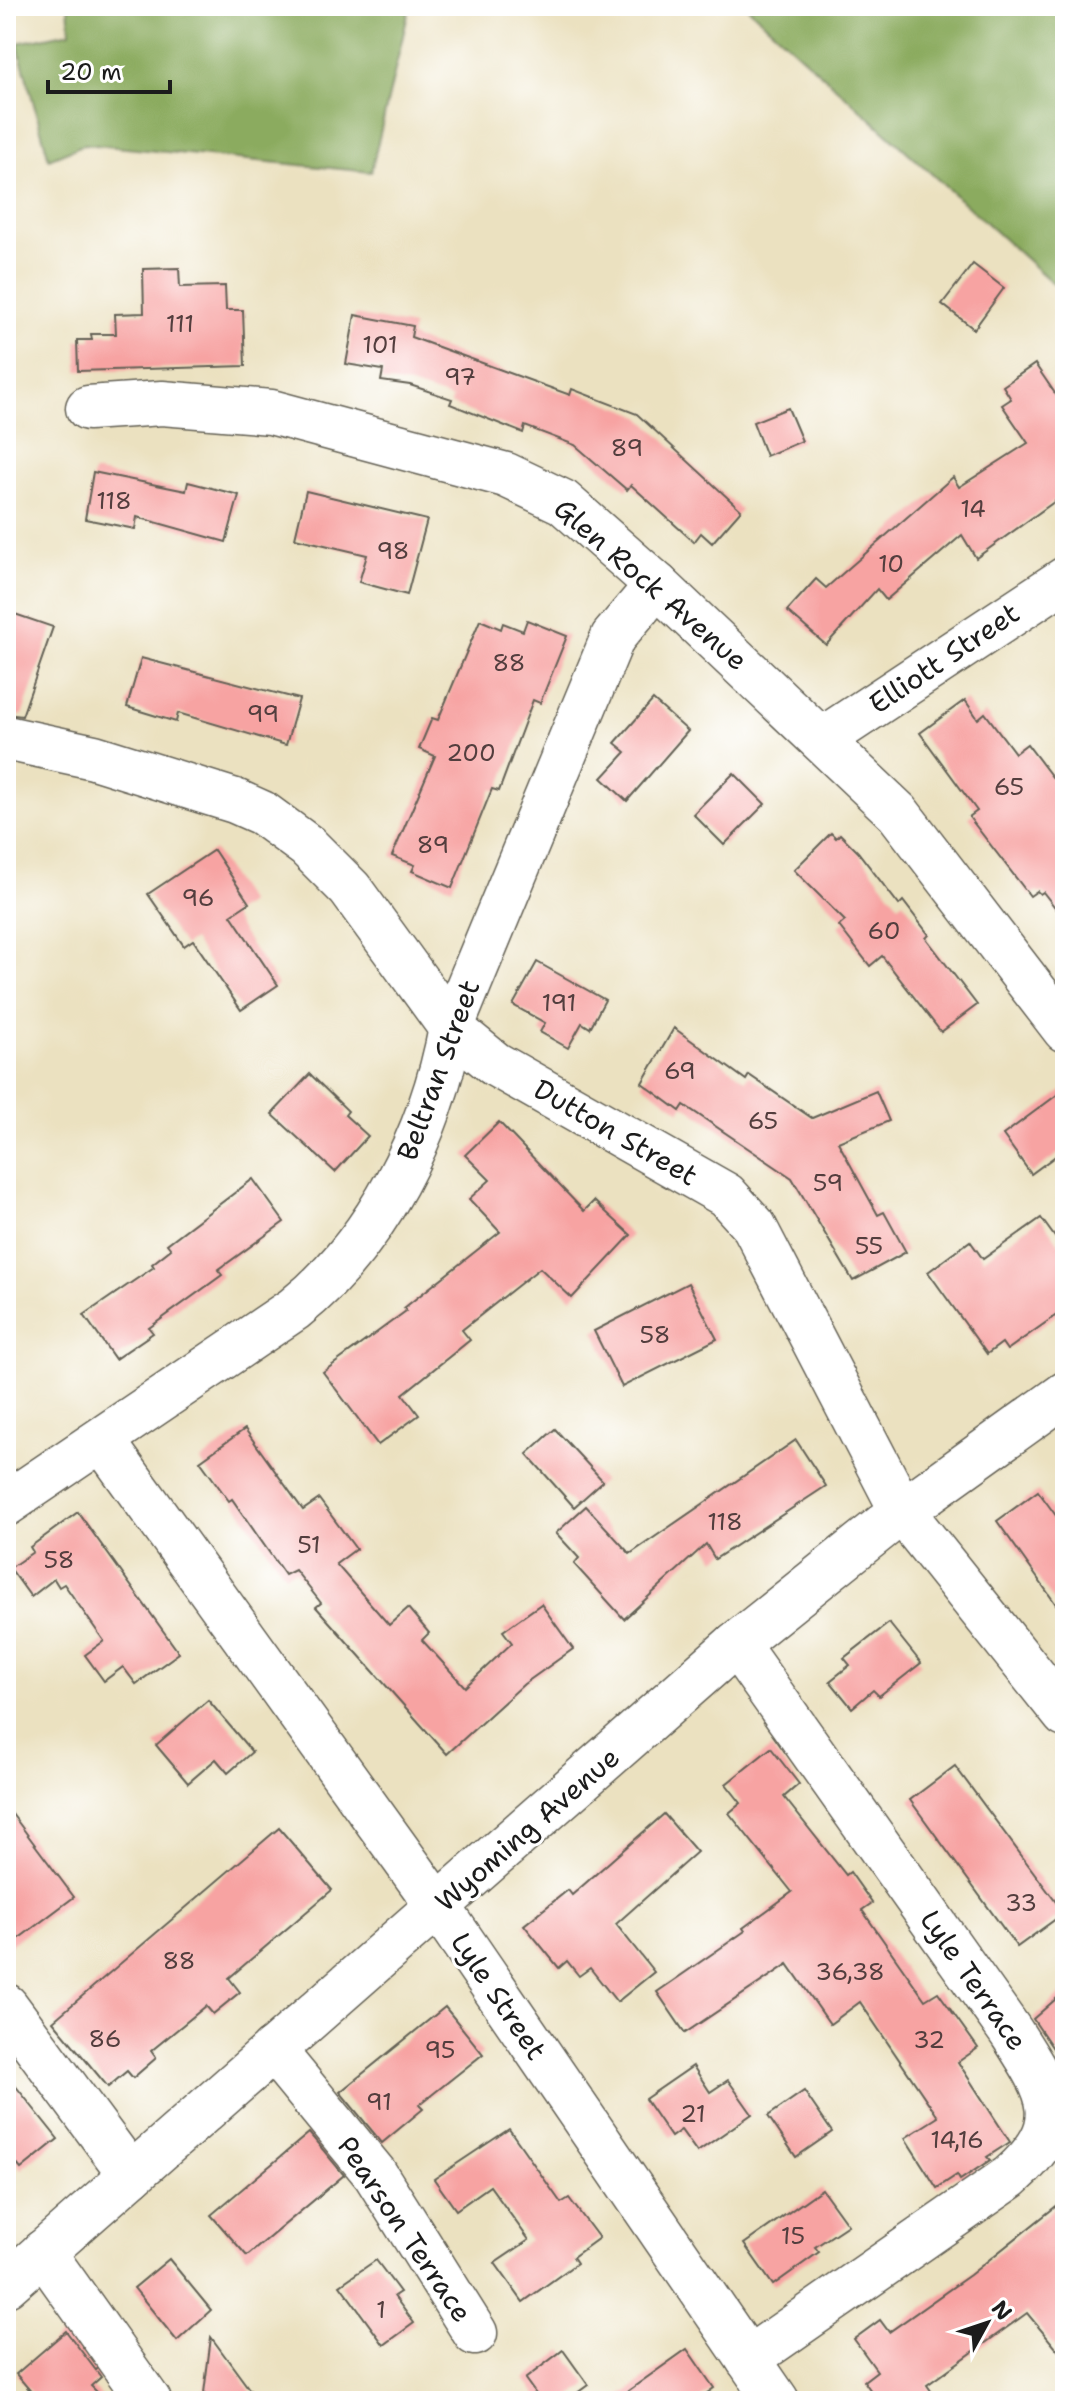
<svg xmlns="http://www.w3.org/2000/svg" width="1071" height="2407" viewBox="0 0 1071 2407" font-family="'Shantell Sans',sans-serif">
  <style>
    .forest { fill: #8bab5f; stroke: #54643e; stroke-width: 2 }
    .building { fill: #f7a3a2 }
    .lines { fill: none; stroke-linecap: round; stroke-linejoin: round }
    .minor-casing { stroke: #646155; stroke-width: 47 }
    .minor { stroke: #fff; stroke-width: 44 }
    .labels { text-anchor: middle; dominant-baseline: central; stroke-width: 6; stroke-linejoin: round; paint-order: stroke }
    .number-label { font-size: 24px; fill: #533e3e }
    .street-label { font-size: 28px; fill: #1c1c1c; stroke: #fff }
  </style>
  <rect width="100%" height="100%" fill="#fff"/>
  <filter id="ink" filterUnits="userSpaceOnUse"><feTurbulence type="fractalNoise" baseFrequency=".0125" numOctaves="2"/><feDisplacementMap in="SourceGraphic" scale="16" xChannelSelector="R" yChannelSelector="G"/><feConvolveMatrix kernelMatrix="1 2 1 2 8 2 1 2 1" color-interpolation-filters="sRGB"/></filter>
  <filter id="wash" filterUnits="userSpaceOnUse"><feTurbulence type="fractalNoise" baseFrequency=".006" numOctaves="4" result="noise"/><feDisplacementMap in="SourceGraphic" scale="32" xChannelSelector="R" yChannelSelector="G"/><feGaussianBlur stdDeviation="1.8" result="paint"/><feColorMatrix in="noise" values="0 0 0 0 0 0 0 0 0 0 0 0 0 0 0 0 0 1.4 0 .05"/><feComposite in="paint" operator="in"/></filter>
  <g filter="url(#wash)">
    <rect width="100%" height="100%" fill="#ebe1c0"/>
    <g class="forest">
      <path d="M68,6H410L371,172L85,144L49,159L17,43L70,32Z"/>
      <path d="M746,6H1065V294L1038,270Z"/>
    </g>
    <g id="blocks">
      <g class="building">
        <path d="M973,264L1004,288L974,329L942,304Z"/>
        <path d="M179,268L180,287L225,286L226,310H243L245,366L78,371L77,340H92L91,334H116L115,314L144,313L143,269Z"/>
        <path d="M355,315L413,326L411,337L570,395L572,389L637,414L741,510L712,543L701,533L694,542L631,485L627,490L575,445L525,426L523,433L450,404L452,399L410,385L381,381L383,370L346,364Z"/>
        <path d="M1035,364L1065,408V494L976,558L962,535L886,600L877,589L826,645L787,611L816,579L826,588L953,477L959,487L1028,443L1002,405L1011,399L1003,386Z"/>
        <path d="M788,408L802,441L766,456L753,422Z"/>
        <path d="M93,472L186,491L188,482L239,495L226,542L137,517L135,529L85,519Z"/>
        <path d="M306,491L427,520L407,595L359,582L367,555L295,538Z"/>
        <path d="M6,611L53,627L22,716L6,714Z"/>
        <path d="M480,620L501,629L503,623L523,631L527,620L567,636L540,703L533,700L499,791L492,789L452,888L412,871L415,865L392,856L435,756L419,749L432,718L438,720Z"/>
        <path d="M141,658L299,699L286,745L178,713L176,722L127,707Z"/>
        <path d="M653,700L688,731L627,801L602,778L626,752L615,743Z"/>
        <path d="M965,700L978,719L985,713L1015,753L1027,744L1065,794V920L1043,892L1040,894L1037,891L1030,896L969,817L977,811L920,733Z"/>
        <path d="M734,773L765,804L724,845L693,814Z"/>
        <path d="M831,833L836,838L840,834L858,852L899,905L903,901L929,935L926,938L977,1005L941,1032L882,956L870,966L839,926L845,921L794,870Z"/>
        <path d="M214,850L249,903L231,915L278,985L241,1010L193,940L184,946L148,894Z"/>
        <path d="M537,962L605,1000L590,1028L582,1023L568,1048L540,1032L545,1023L513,1005Z"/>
        <path d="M674,1028L746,1080L749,1075L812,1118L876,1091L889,1121L838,1142L878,1215L884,1212L906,1252L853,1281L792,1178L684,1105L680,1111L642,1083Z"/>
        <path d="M310,1074L348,1111L345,1115L368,1136L335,1172L272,1114Z"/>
        <path d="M1065,1089V1149L1031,1174L1003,1135Z"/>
        <path d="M499,1122L584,1211L594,1201L631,1235L572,1298L540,1268L462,1330L470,1340L403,1394L419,1415L378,1445L323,1372L406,1311L404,1308L500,1232L469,1199L490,1180L465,1155Z"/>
        <path d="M253,1179L284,1222L218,1270L222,1275L149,1328L153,1333L115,1359L84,1315L154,1267L152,1264L171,1249L167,1244Z"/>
        <path d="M1041,1218L1065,1251V1309L1007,1350L1002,1343L987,1354L928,1272L970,1241L983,1259Z"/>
        <path d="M688,1283L717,1339L622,1387L594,1331Z"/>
        <path d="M245,1429L303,1510L319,1499L356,1549L336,1564L389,1625L408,1608L429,1633L422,1640L465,1687L512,1643L503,1631L541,1604L573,1649L524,1684L447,1754L316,1607L321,1603L295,1570L285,1575L232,1499L229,1501L200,1461Z"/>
        <path d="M555,1429L603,1481L574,1507L527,1454Z"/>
        <path d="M796,1440L826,1486L715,1559L706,1544L624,1619L574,1564L579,1558L556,1533L586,1506L630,1554Z"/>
        <path d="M1038,1491L1065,1528V1617L997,1521Z"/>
        <path d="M78,1512L179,1653L136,1684L123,1667L104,1681L85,1655L104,1641L64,1584L59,1587L54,1579L31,1597L10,1568L33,1552L30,1547Z"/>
        <path d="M889,1623L921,1663L879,1696L873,1690L852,1708L830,1681L850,1665L844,1658Z"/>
        <path d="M208,1700L252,1752L228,1773L216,1759L188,1783L156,1745Z"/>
        <path d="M771,1748L799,1784L784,1797L846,1875L850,1872L872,1903L862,1910L925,2000L938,1992L978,2048L958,2062L1010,2142L987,2157L990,2160L960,2180L957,2175L937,2188L905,2138L938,2117L860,2002L830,2024L788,1964L685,2033L657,1992L745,1931L743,1928L792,1892L729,1813L741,1803L726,1784Z"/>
        <path d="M955,1766L1064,1913L1017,1947L910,1800Z"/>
        <path d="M6,1806L74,1897L6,1948Z"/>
        <path d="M664,1814L697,1852L616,1924L654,1972L617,2002L590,1968L579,1976L567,1961L559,1968L524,1925L568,1890L572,1895Z"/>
        <path d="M279,1828L332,1890L229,1978L240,1992L213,2014L206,2006L151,2051L156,2058L133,2078L127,2071L108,2087L53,2021Z"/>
        <path d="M1065,1991V2066L1033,2019Z"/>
        <path d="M445,2007L483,2054L419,2105L423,2109L382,2143L340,2092Z"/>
        <path d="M693,2066L710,2092L728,2080L752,2114L697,2152L681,2130L671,2137L645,2099Z"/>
        <path d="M6,2074L58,2139L21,2169L6,2150Z"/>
        <path d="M804,2091L832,2132L796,2157L768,2116Z"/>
        <path d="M509,2129L561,2203L569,2198L599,2238L573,2257L577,2263L523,2302L495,2263L529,2240L490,2186L456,2210L434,2179Z"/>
        <path d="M309,2133L344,2175L247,2256L211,2215Z"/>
        <path d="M822,2189L848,2225L815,2247L819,2252L773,2285L744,2244Z"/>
        <path d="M1065,2199V2359L1027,2313L927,2385L938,2401H878L864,2381L877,2371L854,2339L880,2320L889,2332L970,2275Z"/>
        <path d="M169,2259L211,2310L177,2341L134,2288Z"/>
        <path d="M376,2260L400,2292L394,2296L414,2323L384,2345L340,2285Z"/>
        <path d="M66,2331L101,2377L91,2386L106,2401H39L16,2374Z"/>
        <path d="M211,2337L258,2401H203Z"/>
        <path d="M687,2349L714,2388L696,2401H614Z"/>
        <path d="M563,2350L588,2385L566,2401H541L525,2379Z"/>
      </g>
    </g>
  </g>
  <g filter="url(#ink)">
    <use href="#blocks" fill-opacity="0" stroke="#646155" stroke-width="2"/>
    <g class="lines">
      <g class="minor-casing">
        <g id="minor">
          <path d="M88,408L162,403L271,412L506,475L563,502L657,585L898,813L1065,1030"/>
          <path d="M6,738L94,757L235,801L262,813L307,846L350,889L451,1028L495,1064L726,1195L754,1226L902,1511L1065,1715"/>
          <path d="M823,739L1065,579"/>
          <path d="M102,1440L438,1906L777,2401"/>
          <path d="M6,1504L294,1309C377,1243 432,1132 451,1028L613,637L657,585"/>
          <path d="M736,1644L1011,2032C1051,2094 1071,2123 1010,2177L748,2359"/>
          <path d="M6,2006L131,2175"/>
          <path d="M273,2050L375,2174L475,2333"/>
          <path d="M43,2252L149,2401"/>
          <path d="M6,2285L736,1644L902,1511L1065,1394"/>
        </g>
      </g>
      <use href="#minor" class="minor"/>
    </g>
  </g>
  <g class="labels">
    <g class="number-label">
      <text x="180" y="324">111</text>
      <text x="380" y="345">101</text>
      <text x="460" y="377">97</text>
      <text x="627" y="448">89</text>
      <text x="114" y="501">118</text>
      <text x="973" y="509">14</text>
      <text x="393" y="551">98</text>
      <text x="891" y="564">10</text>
      <text x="509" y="663">88</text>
      <text x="263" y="714">99</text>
      <text x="471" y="753">200</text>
      <text x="1009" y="787">65</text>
      <text x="433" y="845">89</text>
      <text x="198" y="898">96</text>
      <text x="884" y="931">60</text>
      <text x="559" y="1003">191</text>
      <text x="680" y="1071">69</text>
      <text x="763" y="1121">65</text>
      <text x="828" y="1183">59</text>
      <text x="869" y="1246">55</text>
      <text x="655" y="1335">58</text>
      <text x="725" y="1522">118</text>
      <text x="309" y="1545">51</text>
      <text x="59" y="1560">58</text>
      <text x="1021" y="1903">33</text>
      <text x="179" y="1961">88</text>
      <text x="850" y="1972">36,38</text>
      <text x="105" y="2039">86</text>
      <text x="929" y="2040">32</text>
      <text x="440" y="2050">95</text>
      <text x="379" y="2102">91</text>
      <text x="693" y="2114">21</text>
      <text x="957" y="2140">14,16</text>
      <text x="793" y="2236">15</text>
      <text x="381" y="2310">1</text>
    </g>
    <g class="street-label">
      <text transform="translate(651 584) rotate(41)">Glen Rock Avenue</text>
      <text transform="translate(944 658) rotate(-34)">Elliott Street</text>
      <text transform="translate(438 1070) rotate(-70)">Beltran Street</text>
      <text transform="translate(616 1132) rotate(30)">Dutton Street</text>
      <text transform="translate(527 1829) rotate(-41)">Wyoming Avenue</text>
      <text transform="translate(974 1980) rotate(55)">Lyle Terrace</text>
      <text transform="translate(499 1996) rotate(56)">Lyle Street</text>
      <text transform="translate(405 2229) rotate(56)">Pearson Terrace</text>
    </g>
  </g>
  <rect width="1071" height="2407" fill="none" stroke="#fff" stroke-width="32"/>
  <g transform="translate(987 2323) rotate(50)" stroke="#ffffff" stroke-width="6" paint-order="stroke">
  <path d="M0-6L14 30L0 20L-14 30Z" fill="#1c1c1c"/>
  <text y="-12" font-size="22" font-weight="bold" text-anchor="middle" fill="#1c1c1c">N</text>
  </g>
  <path d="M48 80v12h122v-12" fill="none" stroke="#1c1c1c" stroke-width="4"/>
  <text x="60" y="80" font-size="24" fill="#1c1c1c" stroke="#ffffff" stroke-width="6" paint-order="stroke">20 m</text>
</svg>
